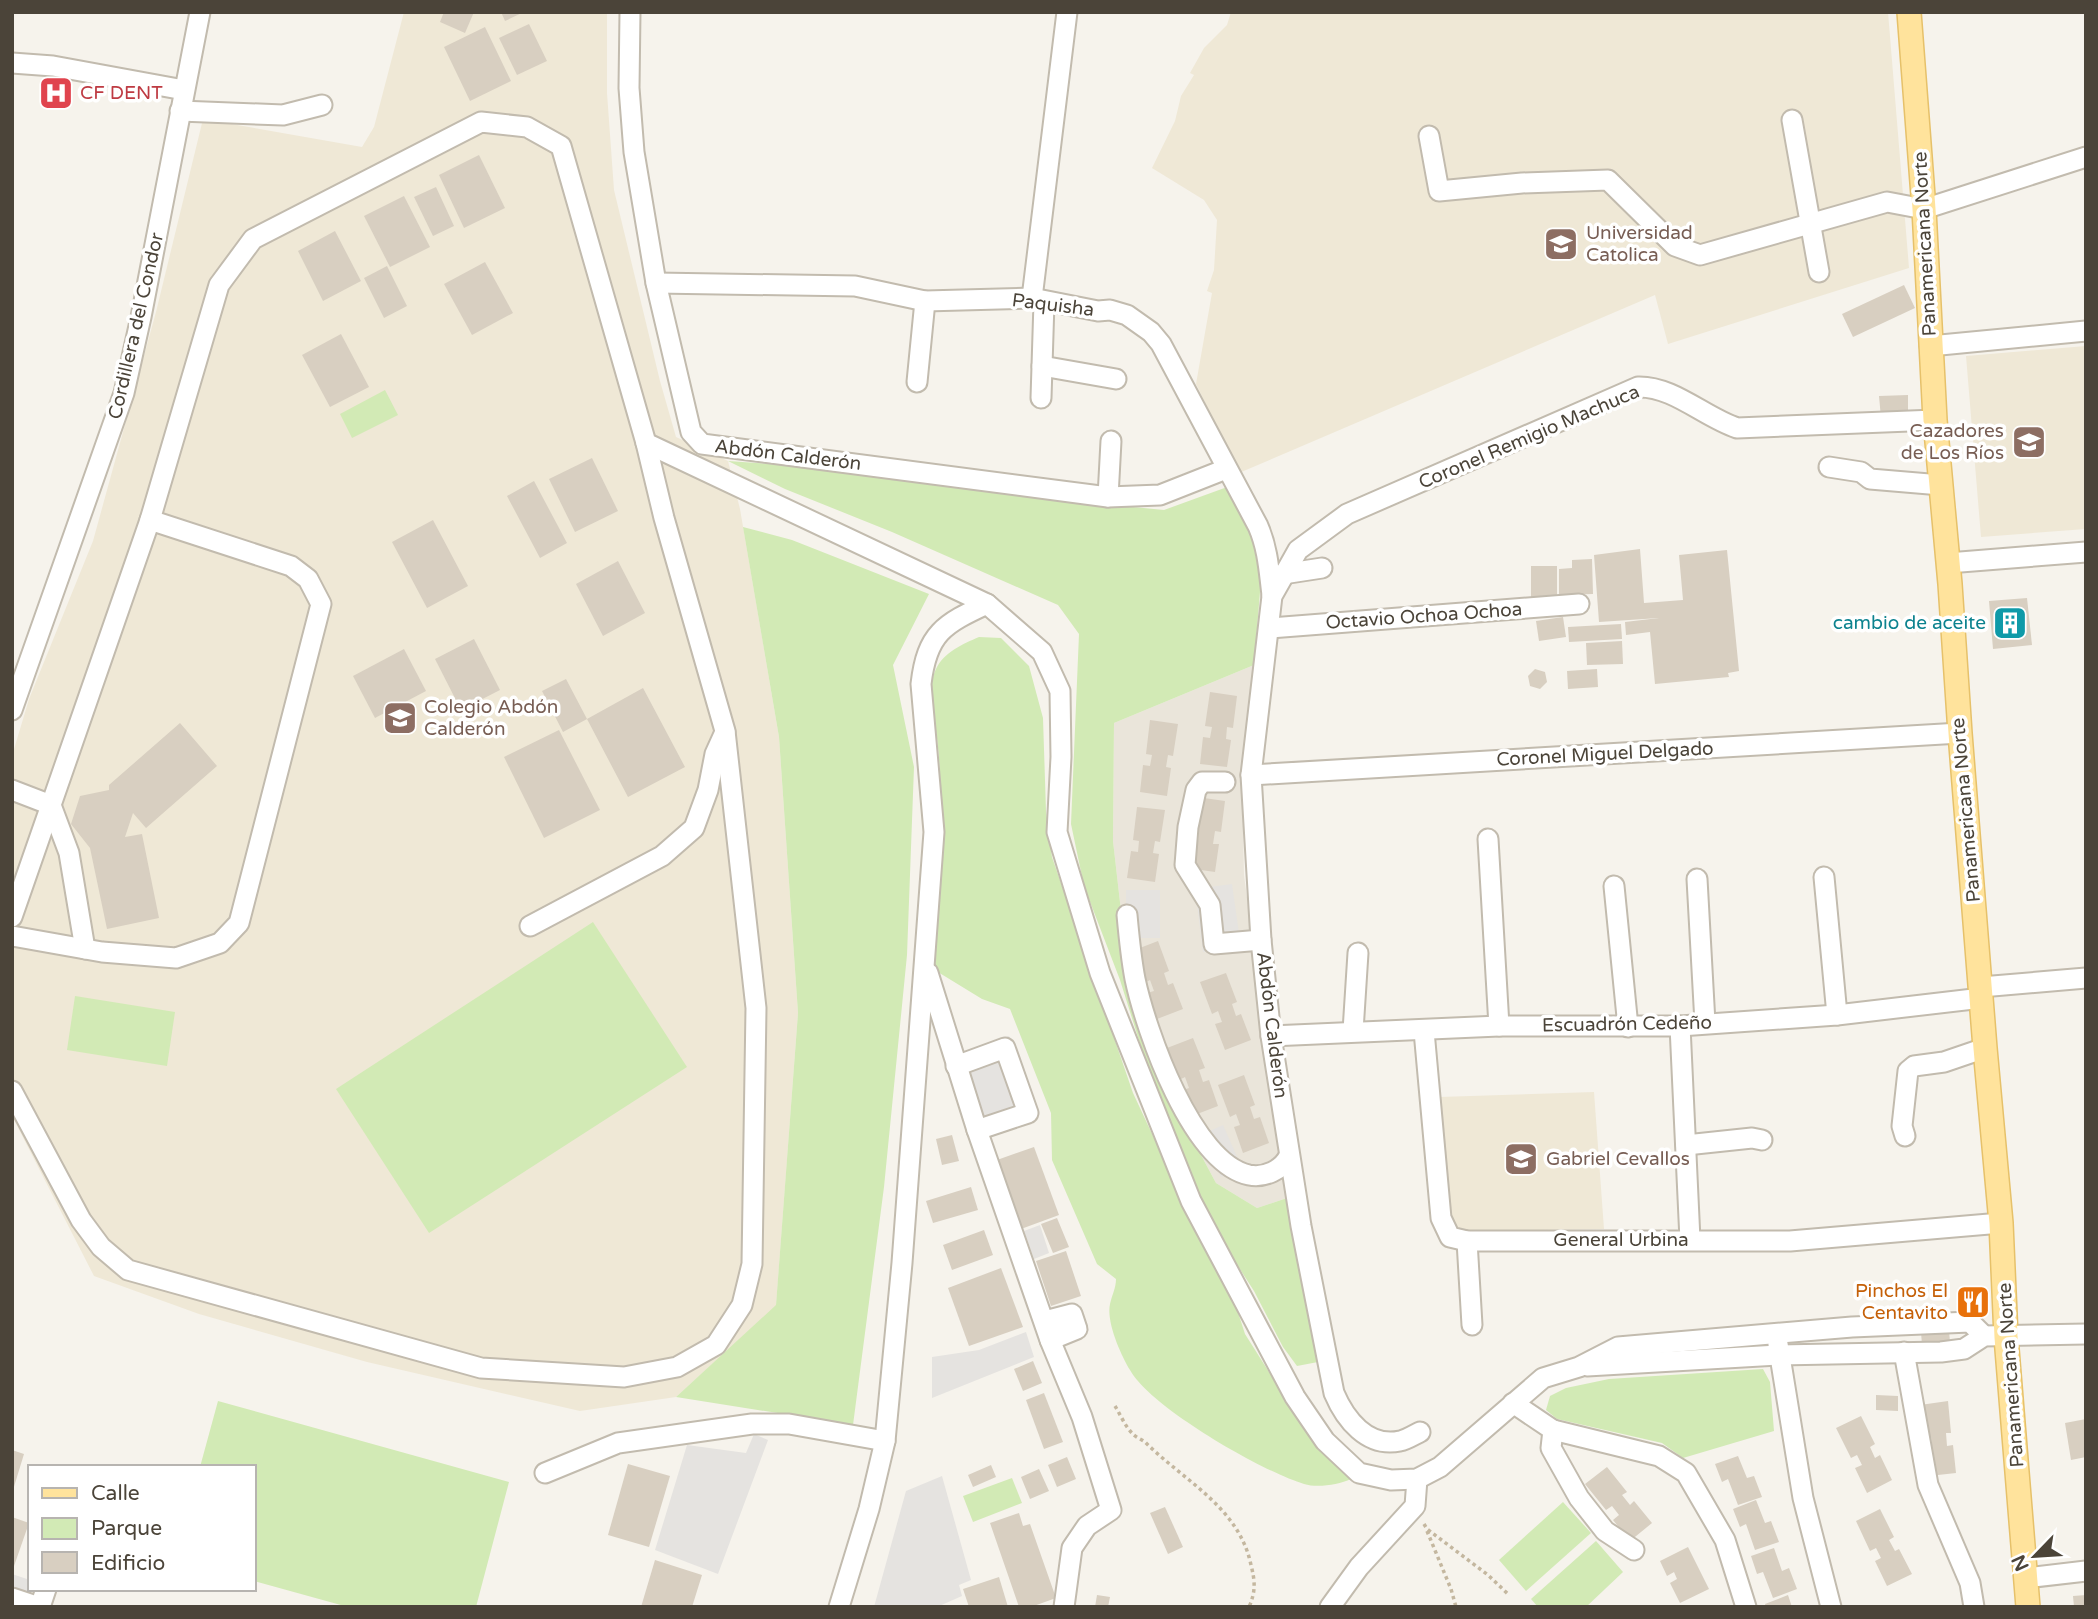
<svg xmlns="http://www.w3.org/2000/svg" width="2098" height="1619" viewBox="0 0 2098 1619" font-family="'Varela Round',sans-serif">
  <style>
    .residential { fill: #eae5da }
    .education { fill: #efe8d6 }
    .green { fill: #d2eab5 }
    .parking { fill: #e5e3e0 }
    .building { fill: #d8cfc1 }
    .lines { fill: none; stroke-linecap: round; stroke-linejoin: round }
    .minor-casing { stroke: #c2bbae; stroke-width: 23 }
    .major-casing { stroke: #e6c16a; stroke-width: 26 }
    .path { stroke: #c4b79f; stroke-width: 3.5; stroke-dasharray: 3.5 3.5; stroke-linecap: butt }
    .minor { stroke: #fff; stroke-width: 19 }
    .major { stroke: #ffe39c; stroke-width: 23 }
    .labels { text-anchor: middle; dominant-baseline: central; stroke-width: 7; stroke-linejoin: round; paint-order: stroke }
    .health-label { font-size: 19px; fill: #be3a42; stroke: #fff; text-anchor: start }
    .education-label { font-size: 19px; fill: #785e54; stroke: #fff; text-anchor: start }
    .street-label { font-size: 19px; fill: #4b4439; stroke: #fff }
    .culture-label { font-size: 19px; fill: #0d838f; stroke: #fff; text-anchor: end }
    .food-label { font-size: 19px; fill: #c56008; stroke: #fff; text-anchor: end }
  </style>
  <rect width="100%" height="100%" fill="#f6f3ec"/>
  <path class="residential" d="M1254,665L1242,780L1244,875L1287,1198L1257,1208L1216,1183L1163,1084L1129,981L1113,841L1114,723Z"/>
  <g class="education">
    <path d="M404,12H607V93L614,190L660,381L676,437L728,461L740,509L779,737L798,1013L776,1306L676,1397L580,1411L367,1362L199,1314L94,1276L12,1116V756L29,699L93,541L156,312L203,119L362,147L374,127Z"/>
    <path d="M1231,12H1888L1909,268L1668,344L1655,295L1239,473L1196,384L1212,293L1207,291L1214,270L1217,220L1204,200L1152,168L1175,121L1181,96L1194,75L1190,73L1204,48L1227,25Z"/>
    <path d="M2086,346V529L1981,537L1966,356Z"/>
    <path d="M1594,1092L1604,1229L1465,1231L1454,1229L1449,1221L1439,1097Z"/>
  </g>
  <g class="green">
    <path d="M385,390L398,415L352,438L340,414Z"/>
    <path d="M728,461L875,471L1020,496L1164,510L1230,486L1248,521L1261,580L1254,665L1114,723L1113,841L1129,981L1163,1084L1216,1183L1257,1208L1287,1198L1318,1362L1297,1366L1283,1347L1254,1291L1225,1246L1184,1166L1142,1050L1120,980L1084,886L1071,824L1079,634L1058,605L892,532L785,489Z"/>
    <path d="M743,527L792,540L929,594L893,665L914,767L907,955L884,1187L853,1425L676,1397L776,1305L798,1013L779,737Z"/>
    <path d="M979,637L1001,638L1029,666L1043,718L1046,811L1052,857L1133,1093L1215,1269L1233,1297L1245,1334L1308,1434L1351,1479C1338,1485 1317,1488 1304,1484C1263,1472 1150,1407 1130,1370C1121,1355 1106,1322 1110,1304C1112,1295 1116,1288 1116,1279L1097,1264L1052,1160L1051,1113L1010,1009L982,999L933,969C937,892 946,815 937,738C934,718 927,687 936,669C944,652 963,644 979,637Z"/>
    <path d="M593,922L687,1067L429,1233L336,1089Z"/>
    <path d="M75,996L175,1012L167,1066L67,1050Z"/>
    <path d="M1763,1369L1770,1382L1774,1431L1683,1458L1662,1443L1557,1419L1546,1410L1550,1396L1566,1388L1609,1379Z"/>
    <path d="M218,1401L509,1482L476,1607H348L254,1581V1467H200Z"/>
    <path d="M1012,1478L1022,1503L973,1522L963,1496Z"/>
    <path d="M1563,1502L1591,1533L1526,1591L1499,1560Z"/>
    <path d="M1596,1541L1623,1572L1586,1607H1538L1531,1599Z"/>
  </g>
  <g class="parking">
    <path d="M1232,884L1241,947L1203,952L1195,889Z"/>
    <rect x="1126" y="890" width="34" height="48"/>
    <path d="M1009,1036L1038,1118L988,1135L960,1053Z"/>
    <path d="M1223,1125L1242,1168L1221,1177L1203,1134Z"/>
    <path d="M1040,1225L1049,1253L1034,1259L1024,1231Z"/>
    <path d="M1026,1332L1034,1357L932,1398V1357L979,1350Z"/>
    <path d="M754,1434L768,1440L718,1574L655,1550L687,1445L746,1453Z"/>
    <path d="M942,1476L971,1580L959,1585L962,1596L937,1607H874L906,1491Z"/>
    <path d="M12,1574L30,1580L22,1607H12Z"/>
  </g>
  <g class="building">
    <path d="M444,12H474L465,33L440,22Z"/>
    <path d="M501,12H524L505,21Z"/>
    <path d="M529,24L547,61L517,75L499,38Z"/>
    <path d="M485,27L511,81L470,101L444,47Z"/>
    <path d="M479,155L505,208L464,228L439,175Z"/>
    <path d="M436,187L454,226L433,236L414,197Z"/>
    <path d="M404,196L430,247L390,267L364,216Z"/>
    <path d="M335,231L361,281L323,301L298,251Z"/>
    <path d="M485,262L513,313L472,335L444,284Z"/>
    <path d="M387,266L407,306L384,318L364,278Z"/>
    <path d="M1904,285L1915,308L1853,337L1842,314Z"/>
    <path d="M341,334L369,387L330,407L302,355Z"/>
    <path d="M1908,395V417L1881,418L1879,396Z"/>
    <path d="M592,458L618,511L575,532L549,479Z"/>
    <path d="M534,481L567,543L540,558L507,496Z"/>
    <path d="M433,520L468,586L427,608L392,542Z"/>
    <path d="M1640,549L1644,603L1683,600L1679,555L1727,550L1739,671L1728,673L1729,677L1655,684L1650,632L1626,635L1625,622L1659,618L1599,622L1594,555Z"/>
    <path d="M1592,559L1593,594L1559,595V569L1572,568V560Z"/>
    <path d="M618,561L645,613L603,636L576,584Z"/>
    <path d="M1531,566H1557V601H1544V597H1531Z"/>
    <path d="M2027,598L2032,645L1993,649L1989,601Z"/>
    <path d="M1563,617L1566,637L1539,641L1536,621Z"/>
    <path d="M1621,624L1622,639L1569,642L1568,627Z"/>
    <path d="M474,639L500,690L461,710L435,659Z"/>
    <path d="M1622,641L1623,664L1587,665L1586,643Z"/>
    <path d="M404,649L426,691L375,718L353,676Z"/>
    <path d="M1535,669L1545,672L1547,682L1540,689L1530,686L1528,676Z"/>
    <path d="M1597,669L1598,687L1568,689L1567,671Z"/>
    <path d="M566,679L587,719L643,688L685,767L628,797L587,719L563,732L542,691Z"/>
    <path d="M1210,692L1237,696L1233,728L1227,727L1226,739L1231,740L1227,767L1200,764L1203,737L1210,738L1212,727L1205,726Z"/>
    <path d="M1150,720L1178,724L1173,756L1168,755L1166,767L1171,768L1167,796L1140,792L1143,765L1150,766L1152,755L1146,754Z"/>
    <path d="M180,723L217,766L146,828L133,813L125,837L142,834L159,918L107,929L90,848L71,824L80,796L109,790V785Z"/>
    <path d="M559,730L600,810L544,838L504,757Z"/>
    <path d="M1197,797L1225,801L1221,832L1215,831L1213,844H1219L1215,872L1187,868L1191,841L1198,842L1199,831L1193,830Z"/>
    <path d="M1137,807L1165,810L1160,842L1155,841L1153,853L1159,854L1155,882L1127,878L1131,851L1138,852L1139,841L1133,840Z"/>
    <path d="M1158,941L1169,971L1164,973L1168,985L1173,983L1183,1009L1157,1019L1147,993L1154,991L1150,980L1144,983L1132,951Z"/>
    <path d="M1226,973L1237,1002L1232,1004L1236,1016L1241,1014L1251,1040L1225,1050L1215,1024L1222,1022L1218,1011L1212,1014L1200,982Z"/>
    <path d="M1193,1038L1205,1068L1199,1070L1203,1082L1209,1080L1218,1106L1192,1116L1183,1090L1189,1088L1185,1077L1179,1080L1167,1048Z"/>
    <path d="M1244,1075L1255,1105L1250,1107L1254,1119L1260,1117L1269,1143L1243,1153L1234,1127L1240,1125L1236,1114L1230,1117L1218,1085Z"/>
    <path d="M952,1135L959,1161L942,1165L936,1139Z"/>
    <path d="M1034,1147L1059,1215L1021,1229L997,1160Z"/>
    <path d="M971,1187L978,1210L933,1223L926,1201Z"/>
    <path d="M1057,1218L1069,1247L1053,1253L1041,1224Z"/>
    <path d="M984,1230L993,1255L952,1270L943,1245Z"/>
    <path d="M1066,1251L1081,1296L1051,1306L1036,1261Z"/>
    <path d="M1001,1268L1023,1327L969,1346L948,1288Z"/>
    <path d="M1985,1294L1986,1308L1962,1310L1961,1295Z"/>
    <path d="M1949,1329L1950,1344L1922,1346L1921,1331Z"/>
    <path d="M1033,1361L1042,1383L1023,1391L1014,1369Z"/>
    <path d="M1044,1393L1063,1442L1044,1449L1026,1400Z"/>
    <path d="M1876,1395L1898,1396V1411L1876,1410Z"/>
    <path d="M1948,1401L1951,1433H1946L1947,1446L1953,1445L1956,1473L1929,1476L1925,1449L1932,1448L1931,1437L1924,1438L1920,1405Z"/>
    <path d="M1861,1416L1875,1444L1870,1447L1875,1458L1880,1455L1892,1480L1867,1493L1855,1468L1862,1465L1857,1455L1851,1458L1836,1428Z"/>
    <path d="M2086,1419V1457L2071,1460L2065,1423Z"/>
    <path d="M12,1450L24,1454L13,1490H12Z"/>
    <path d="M1738,1456L1747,1478L1754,1476L1762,1497L1738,1505L1728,1479L1722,1482L1715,1464Z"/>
    <path d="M1067,1457L1076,1479L1057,1487L1048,1465Z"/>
    <path d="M628,1464L670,1476L649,1547L608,1535Z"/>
    <path d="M991,1465L996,1477L973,1487L968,1475Z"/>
    <path d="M1607,1467L1627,1492L1622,1495L1630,1505L1634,1501L1652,1523L1630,1541L1613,1520L1619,1515L1612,1506L1606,1510L1585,1484Z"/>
    <path d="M1039,1469L1049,1491L1030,1499L1021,1477Z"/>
    <path d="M1756,1500L1765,1523L1771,1521L1779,1542L1755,1550L1746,1524L1740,1527L1733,1509Z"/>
    <path d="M1165,1507L1183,1547L1168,1554L1150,1513Z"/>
    <path d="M1880,1509L1894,1537L1889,1540L1895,1551L1899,1549L1912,1574L1887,1586L1875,1561L1881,1558L1876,1548L1870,1551L1856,1521Z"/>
    <path d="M1019,1513L1023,1526L1030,1524L1056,1598L1031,1607H1019L990,1523Z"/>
    <path d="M12,1517L29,1523L13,1569H12Z"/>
    <path d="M1688,1547L1709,1589L1680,1603L1670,1583L1677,1579L1674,1572L1667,1576L1660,1561Z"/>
    <path d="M1774,1548L1782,1571L1789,1568L1797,1589L1773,1598L1763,1572L1757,1574L1751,1556Z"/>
    <path d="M655,1560L702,1575L692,1607H641Z"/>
    <path d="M999,1577L1008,1607H969L963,1589Z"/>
    <path d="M1097,1595L1110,1597L1108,1607H1095Z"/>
    <path d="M1788,1595L1792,1607H1766L1765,1604Z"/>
    <path d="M2086,1595V1607H2074L2073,1596Z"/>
  </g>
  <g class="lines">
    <g class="minor-casing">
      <g id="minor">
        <path d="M630,12L629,88L634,152L656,283L691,432L702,444L1108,497L1160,495L1226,469"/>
        <path d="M12,63L53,66L184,90"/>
        <path d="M180,111L283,115L322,105"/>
        <path d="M1792,120L1819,272"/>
        <path d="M1429,136L1439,191L1522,183L1608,180L1675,246L1700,255L1887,202L1924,209L2086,157"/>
        <path d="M656,283L855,286L925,301L1032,298L1098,311L1110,310L1127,315L1151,332L1161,344L1258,526C1268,549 1269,571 1272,595"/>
        <path d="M1032,298L1067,12"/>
        <path d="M1930,346L2086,331"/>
        <path d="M1042,366L1116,379"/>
        <path d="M917,382L925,301"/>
        <path d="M1041,398L1044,302"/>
        <path d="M1829,467L1861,472L1870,479L1941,485"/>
        <path d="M1108,497L1111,441"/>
        <path d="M1948,563L2086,552"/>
        <path d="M1283,574L1322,568"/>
        <path d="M1270,628L1579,604"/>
        <path d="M12,710L124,393L141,317L200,12"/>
        <path d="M1251,775L1960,733"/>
        <path d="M1225,782H1202L1196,790L1188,827L1185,865L1210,905L1214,944L1261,940"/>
        <path d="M12,790L51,805L150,520L219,285L253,239L481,122L527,127L561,146L646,443L987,604L1042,652L1060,691L1061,757L1057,832L1100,973L1191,1201L1295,1397L1325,1441L1359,1473L1391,1480L1417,1479L1440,1467L1543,1378L1579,1367L1618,1347L1852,1327L1970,1322L1984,1336"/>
        <path d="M51,805L69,853L85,949"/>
        <path d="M1488,839L1499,1026"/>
        <path d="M1824,877L1837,1015"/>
        <path d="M1697,879L1705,1023"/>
        <path d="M1614,886L1628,1027"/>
        <path d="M1127,915C1129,937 1131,958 1135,979C1146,1031 1192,1163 1249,1175C1265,1178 1282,1170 1289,1156"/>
        <path d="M12,917L51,805"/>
        <path d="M530,926L662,856L694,828L708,790L715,754L725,732"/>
        <path d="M12,936L102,952L176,958L220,943L239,923L321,604L308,579L291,566L150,520"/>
        <path d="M928,973L977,1130L1050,1340L1082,1417L1111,1510L1087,1526L1072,1548L1064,1607"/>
        <path d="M1981,987L2086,978"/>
        <path d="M1680,1026L1690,1240"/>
        <path d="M1353,1031L1358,953"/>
        <path d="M1424,1031L1441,1218L1450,1237L1467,1241H1790L2001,1223"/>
        <path d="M1271,1036L1499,1026H1680L1837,1015L1982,998"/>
        <path d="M956,1066L1005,1048L1028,1113L977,1130"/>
        <path d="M12,1091L81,1220L101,1247L128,1270L481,1368L624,1377L677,1367L716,1345L742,1305L752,1264L756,1008L725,731L664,518L646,443"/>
        <path d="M1905,1136L1902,1126L1908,1071L1914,1066L1944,1062L1985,1048"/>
        <path d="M1686,1145L1752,1138L1762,1140"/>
        <path d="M1467,1241L1472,1325"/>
        <path d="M1045,1321L1072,1314L1077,1329L1050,1340"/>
        <path d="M1778,1344L1803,1498L1831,1607"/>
        <path d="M1904,1352L1928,1485L1970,1583L1974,1607"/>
        <path d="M1587,1366L1778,1355L1941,1352L1964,1349L1984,1336L2086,1334"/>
        <path d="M1513,1403L1553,1430L1659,1456L1686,1473L1725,1540L1746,1607"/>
        <path d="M1553,1430L1551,1448L1579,1498L1605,1531L1634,1550"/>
        <path d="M1420,1432C1414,1435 1406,1440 1400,1441C1367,1448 1345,1419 1334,1393L1301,1226L1271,1036L1261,940L1251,775L1272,596L1298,550L1347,514L1638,387C1673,386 1704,417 1737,428L1935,420"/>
        <path d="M545,1473L618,1443L752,1424H789L885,1441"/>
        <path d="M2026,1578L2086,1571"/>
        <path d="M12,1598L39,1607"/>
        <path d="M40,1607L46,1589"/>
        <path d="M839,1607L869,1509L885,1441L902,1263L934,832L921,684C927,633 944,624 987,604"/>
        <path d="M1330,1607L1359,1567L1415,1506L1417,1479"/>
      </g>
    </g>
    <g class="major-casing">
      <path id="major" d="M1909,12L1924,209L1935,420L1950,584L1960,733L1985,1048L2001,1223L2006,1337L2028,1607"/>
    </g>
    <g class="path">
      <path d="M1115,1406C1120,1414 1125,1426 1132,1433C1135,1437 1141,1439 1145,1442C1184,1481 1239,1507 1251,1565C1255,1581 1256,1591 1249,1607"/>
      <path d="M1424,1524L1427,1529L1488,1575L1509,1595"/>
      <path d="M1427,1531L1451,1589L1456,1607"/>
    </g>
    <use href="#minor" class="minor"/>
    <use href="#major" class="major"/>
  </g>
  <defs>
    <g id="hospital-square" transform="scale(1.75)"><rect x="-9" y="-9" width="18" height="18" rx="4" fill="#e0444e" stroke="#fff"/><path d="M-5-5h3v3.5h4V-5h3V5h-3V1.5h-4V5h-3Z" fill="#fff"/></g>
    <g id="university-square" transform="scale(1.75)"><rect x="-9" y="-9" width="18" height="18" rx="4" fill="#8d6e63" stroke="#fff"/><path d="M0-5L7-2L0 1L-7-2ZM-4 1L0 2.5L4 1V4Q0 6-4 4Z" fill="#fff"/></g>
    <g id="school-square" transform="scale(1.75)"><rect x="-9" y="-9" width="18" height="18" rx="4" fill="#8d6e63" stroke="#fff"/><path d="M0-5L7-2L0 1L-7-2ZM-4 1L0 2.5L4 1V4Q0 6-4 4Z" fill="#fff"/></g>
    <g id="building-square" transform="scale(1.75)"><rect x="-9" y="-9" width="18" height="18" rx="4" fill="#0f9aa8" stroke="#fff"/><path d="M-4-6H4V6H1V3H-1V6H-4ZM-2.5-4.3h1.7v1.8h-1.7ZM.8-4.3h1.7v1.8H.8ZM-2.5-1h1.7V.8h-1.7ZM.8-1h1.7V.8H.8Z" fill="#fff"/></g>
    <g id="restaurant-square" transform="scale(1.75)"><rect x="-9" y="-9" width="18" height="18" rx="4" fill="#e8710a" stroke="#fff"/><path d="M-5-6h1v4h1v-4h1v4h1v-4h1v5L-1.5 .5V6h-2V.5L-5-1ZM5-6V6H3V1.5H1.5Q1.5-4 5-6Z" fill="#fff"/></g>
  </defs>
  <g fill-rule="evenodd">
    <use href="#hospital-square" x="56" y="93"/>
    <use href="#university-square" x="1561" y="244"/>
    <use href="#school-square" x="2029" y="442"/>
    <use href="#building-square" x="2010" y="623"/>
    <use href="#school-square" x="400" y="718"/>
    <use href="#school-square" x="1521" y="1159"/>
    <use href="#restaurant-square" x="1973" y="1302"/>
  </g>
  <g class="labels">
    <g class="health-label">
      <text x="80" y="93">CF DENT</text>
    </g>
    <g class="education-label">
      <text x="1586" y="233">Universidad<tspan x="1586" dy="22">Catolica</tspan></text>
      <text x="2004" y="431" text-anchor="end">Cazadores<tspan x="2004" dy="22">de Los Ríos</tspan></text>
      <text x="424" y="707">Colegio Abdón<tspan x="424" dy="22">Calderón</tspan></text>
      <text x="1546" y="1159">Gabriel Cevallos</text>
    </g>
    <g class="street-label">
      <text transform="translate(1925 244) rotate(-93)">Panamericana Norte</text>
      <text transform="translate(1053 305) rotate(7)">Paquisha</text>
      <text transform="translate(136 326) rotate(-77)">Cordillera del Condor</text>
      <text transform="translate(1529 437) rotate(-23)">Coronel Remigio Machuca</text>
      <text transform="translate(788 455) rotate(7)">Abdón Calderón</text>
      <text transform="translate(1424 616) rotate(-4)">Octavio Ochoa Ochoa</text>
      <text transform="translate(1605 754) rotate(-3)">Coronel Miguel Delgado</text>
      <text transform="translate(1966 810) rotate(-95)">Panamericana Norte</text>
      <text transform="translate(1627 1024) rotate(-1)">Escuadrón Cedeño</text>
      <text transform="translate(1272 1025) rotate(83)">Abdón Calderón</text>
      <text x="1621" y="1240">General Urbina</text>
      <text transform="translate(2011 1375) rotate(-94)">Panamericana Norte</text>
    </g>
    <g class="culture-label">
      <text x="1986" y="623">cambio de aceite</text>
    </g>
    <g class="food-label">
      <text x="1948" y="1291">Pinchos El<tspan x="1948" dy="22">Centavito</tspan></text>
    </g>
  </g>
  <rect width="2098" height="1619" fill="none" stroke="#4b4439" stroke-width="28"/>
  <rect x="28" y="1465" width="228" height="126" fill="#ffffff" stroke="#b7b4b0" stroke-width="2"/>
  <rect x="42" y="1488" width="35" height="10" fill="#ffe39c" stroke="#b7b4b0" stroke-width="2"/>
  <text x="91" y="1500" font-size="21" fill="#4b4439">Calle</text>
  <rect x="42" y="1518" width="35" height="21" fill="#d2eab5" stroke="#b7b4b0" stroke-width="2"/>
  <text x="91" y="1535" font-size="21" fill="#4b4439">Parque</text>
  <rect x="42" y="1552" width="35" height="21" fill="#d8cfc1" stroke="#b7b4b0" stroke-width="2"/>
  <text x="91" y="1570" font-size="21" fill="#4b4439">Edificio</text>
  <g transform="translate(2035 1556) rotate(245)" stroke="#ffffff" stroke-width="5" paint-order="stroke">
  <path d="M0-5L12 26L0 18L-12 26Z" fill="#4b4439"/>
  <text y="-10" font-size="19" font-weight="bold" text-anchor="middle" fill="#4b4439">N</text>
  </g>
</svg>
